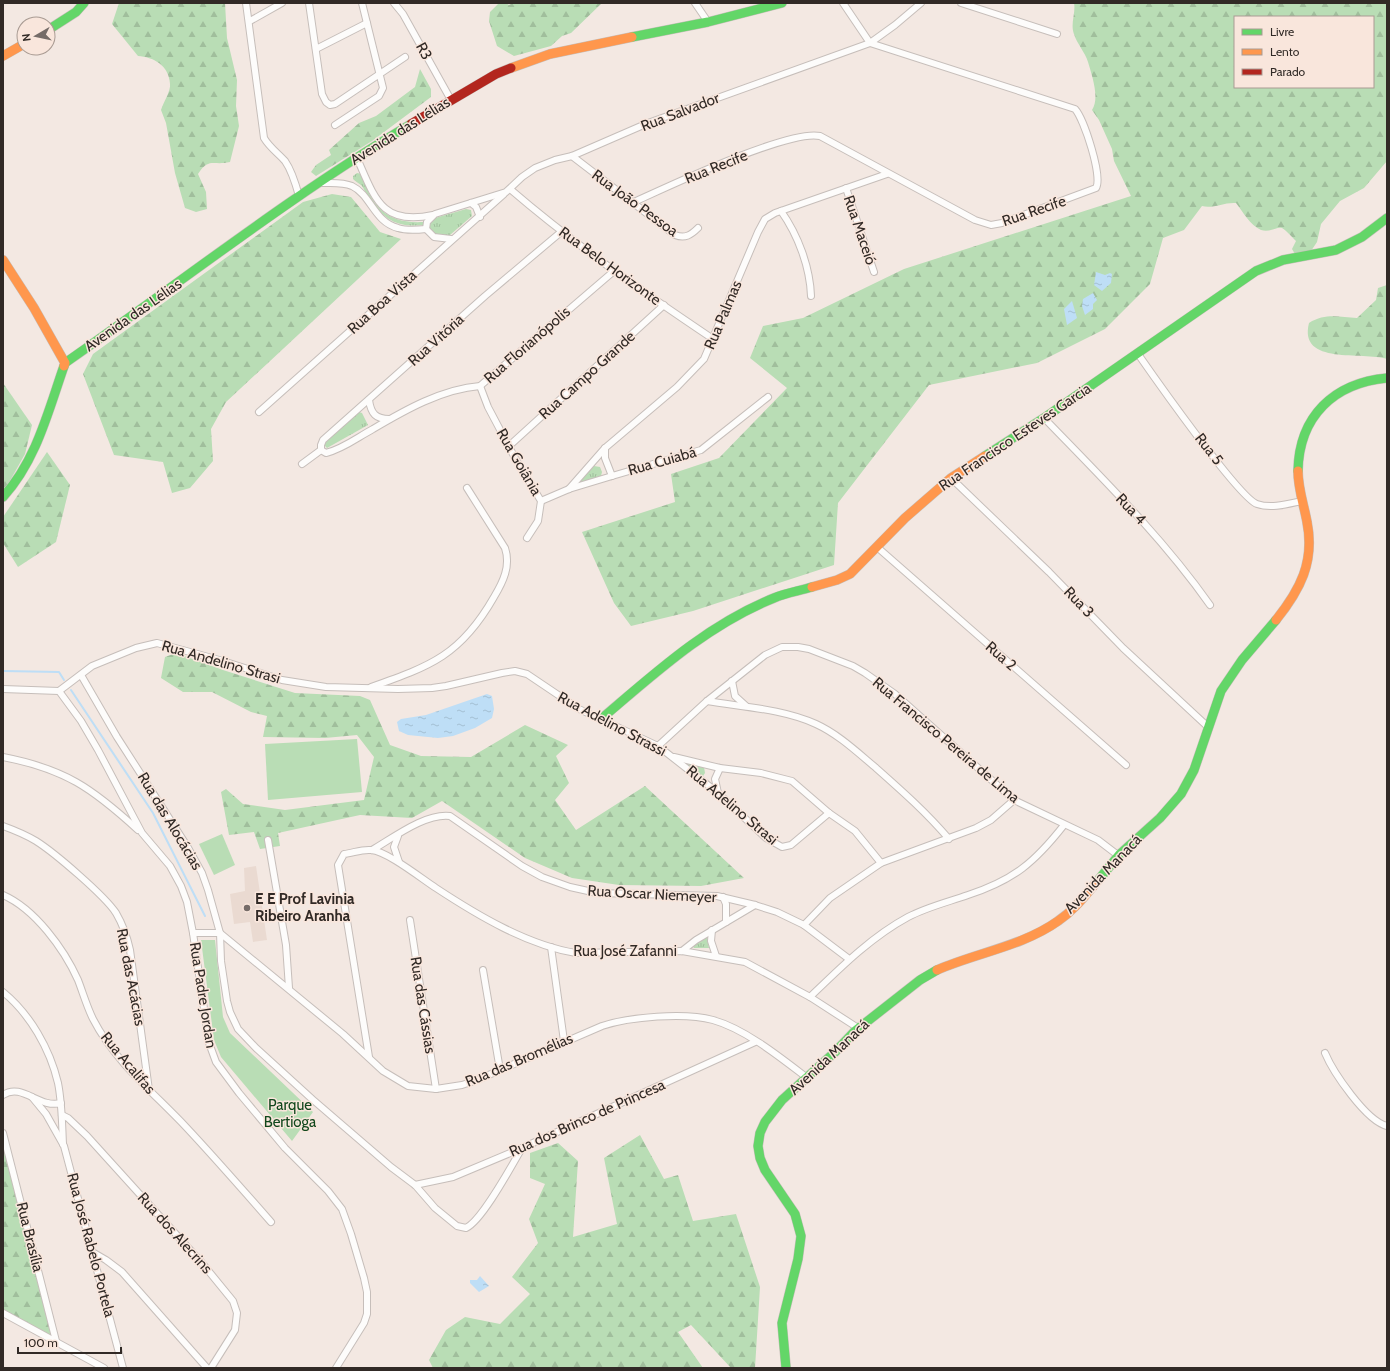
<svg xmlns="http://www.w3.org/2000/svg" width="1390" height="1371" viewBox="0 0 1390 1371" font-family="Cabin,sans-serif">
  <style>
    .education { fill: #eadad1 }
    .grass { fill: url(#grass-tufts) }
    .forest { fill: url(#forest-firs); fill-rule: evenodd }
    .park { fill: #b9ddb5 }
    .water { fill: url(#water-ripples) }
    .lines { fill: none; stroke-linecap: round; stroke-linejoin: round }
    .stream { stroke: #bedef6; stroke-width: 2 }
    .street-casing { stroke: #c6beba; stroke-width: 8 }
    .fast-casing { stroke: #c6beba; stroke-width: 10 }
    .slow-casing { stroke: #c6beba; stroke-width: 10 }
    .jam-casing { stroke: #c6beba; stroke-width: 10 }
    .street { stroke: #fdfcfb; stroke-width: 6 }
    .fast { stroke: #63d668; stroke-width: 9 }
    .slow { stroke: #ff974d; stroke-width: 9 }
    .jam { stroke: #b3261e; stroke-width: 9 }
    .poi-dot { fill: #756c68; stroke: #f9e6dc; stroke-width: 1.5 }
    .labels { text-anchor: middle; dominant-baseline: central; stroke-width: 3; stroke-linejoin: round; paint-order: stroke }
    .street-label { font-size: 15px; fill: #312a26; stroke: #f9e6dc }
    .poi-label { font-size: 15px; font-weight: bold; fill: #312a26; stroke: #f9e6dc; text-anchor: start }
    .park-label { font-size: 15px; fill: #10471c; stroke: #f9e6dc }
  </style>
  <defs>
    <pattern id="grass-tufts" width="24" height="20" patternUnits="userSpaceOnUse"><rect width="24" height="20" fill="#b9ddb5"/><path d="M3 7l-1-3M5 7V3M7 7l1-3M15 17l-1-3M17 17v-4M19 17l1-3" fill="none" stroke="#a0be9c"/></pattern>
    <pattern id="forest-firs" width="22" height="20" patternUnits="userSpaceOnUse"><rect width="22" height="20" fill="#b9ddb5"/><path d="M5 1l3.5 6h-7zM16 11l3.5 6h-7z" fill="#a0be9c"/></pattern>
    <pattern id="water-ripples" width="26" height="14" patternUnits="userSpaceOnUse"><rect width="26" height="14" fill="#bedef6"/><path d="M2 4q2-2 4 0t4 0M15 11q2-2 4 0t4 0" fill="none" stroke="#a4bfd3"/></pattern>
  </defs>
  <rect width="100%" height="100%" fill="#f3e8e2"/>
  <path class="education" d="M256,866L267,940L253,942L250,922L234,924L230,894L245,891L244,868Z"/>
  <g class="grass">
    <path d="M357,173L362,174C371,207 388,224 423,222V225C396,228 384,219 369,198C366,194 364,188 361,185C358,183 355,181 353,179V176Z"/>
    <path d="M466,209L471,210L472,216L450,235L441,237L434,234L428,226L435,218Z"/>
    <path d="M359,412L362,413L368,425L327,448L325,446L324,443Z"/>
    <path d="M594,466L600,467L602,472L601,476L578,483Z"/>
    <path d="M690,764L704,767L705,773L701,779L685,765Z"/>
    <path d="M707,935L709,948H694L692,945Z"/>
  </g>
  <g class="forest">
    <path d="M119,3H225L227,38L237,80L236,106L239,126L230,162C213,166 209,157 198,174L206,192L207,209L196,212L185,208L175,173L166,123L161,110C163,103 171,91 170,84C169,65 153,57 138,56L112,24Z"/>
    <path d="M499,3H506L509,5L513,3H602L571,33L562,36L551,46L514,56L497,46L489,21L490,12Z"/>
    <path d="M1074,3H1387V161L1364,188L1340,201L1321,224L1317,242L1309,254H1295L1292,249L1296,241C1292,237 1287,231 1282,228C1277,226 1270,233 1261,230C1250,225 1243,212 1236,203C1224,202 1213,209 1202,206L1184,230L1163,238L1150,284L1105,329L1037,363L929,385L838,503L834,565L693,611L631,626L614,603L582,532L675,502L671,474L719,458L787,388L750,358L763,326L803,318L904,269L1131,196L1114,161L1112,149L1099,120L1092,110C1100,98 1092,76 1088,62C1085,52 1077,44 1074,34C1070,24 1076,13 1074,3ZM1235,17H1373V87H1235Z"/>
    <path d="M420,69L431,89V97L372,141L316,176L311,172L316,165L331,155L329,150L359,123L376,116L415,87Z"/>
    <path d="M332,194L351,197L380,232L401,239L226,402L211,429L213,461L190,488L172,493L163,462L114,455L83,374L93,354L303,202Z"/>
    <path d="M1387,285V359C1363,351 1298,366 1309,323C1325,313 1339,317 1357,318L1376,300L1378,288Z"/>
    <path d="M3,383L32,425L25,454L3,493Z"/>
    <path d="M47,452L70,485L56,542L18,567L3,543V517Z"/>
    <path d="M176,653L223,670L295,693L360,696L370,700L390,745L421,756L471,757L525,725L568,745L556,756L569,783L555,800L576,830L645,786L744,878L701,886L619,885L572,878L525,858L442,801L412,818L360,815L278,833L280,846L260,849L254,832L229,835L221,792L226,789L243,804L285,810L364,800L374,757L357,735L325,738L263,737L267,716L251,712L212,692H183L161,678L165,657Z"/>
    <path d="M3,1133L56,1341L3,1315Z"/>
    <path d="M640,1135L664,1179L678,1175L693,1221L736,1214L760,1287L755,1368H731L691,1325L678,1332L703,1368H433L429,1360L446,1330L465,1317L500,1324L530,1294L512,1277L538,1243L529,1219L545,1184L530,1178V1153L558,1143L578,1161L573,1237L617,1224L604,1158Z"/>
  </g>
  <g class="park">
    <path d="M357,739L362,792L268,800L265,744Z"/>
    <path d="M222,834L235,865L214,875L199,844Z"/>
    <path d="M201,940H215L223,1017L230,1033L313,1112L292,1141L221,1057L214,1040Z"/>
  </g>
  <g class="water">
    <path d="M1096,272L1105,275L1110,273L1112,274L1111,283L1102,291L1094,285Z"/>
    <path d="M1093,293L1097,300L1093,304V309L1085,315L1082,306L1083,299Z"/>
    <path d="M1072,301L1077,318L1067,325L1064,309Z"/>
    <path d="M487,694L492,696L494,709L492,718L475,728L453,736L438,738L408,735L399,731L397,722L401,719L426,715Z"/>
    <path d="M480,1276L489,1286L479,1292L470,1283V1280H477Z"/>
  </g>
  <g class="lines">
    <g class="stream">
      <path d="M3,671L59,672L64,680"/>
      <path d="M71,690L153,813L205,916"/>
    </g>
    <g class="street-casing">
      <g id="street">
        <path d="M246,3L264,138C270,148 278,153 285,161C292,171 296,185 299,196"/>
        <path d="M309,3L322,94L326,102L330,105L335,104L405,57"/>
        <path d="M394,3L403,14L451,100"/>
        <path d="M695,3L708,22"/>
        <path d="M961,3L1057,34"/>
        <path d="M250,21L282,3"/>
        <path d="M316,49L367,23"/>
        <path d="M335,125L379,96L383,88L362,3"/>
        <path d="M572,156L675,235C685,239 691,235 698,228"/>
        <path d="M357,158C375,199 382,226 433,215"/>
        <path d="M322,183C332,183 343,182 352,186C371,195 374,222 398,228C407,231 417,230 426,229"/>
        <path d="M846,188L874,272"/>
        <path d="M510,189C574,244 643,292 713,339"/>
        <path d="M634,202C667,187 789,129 820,136L975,220L991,225L1002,223L1096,188C1103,177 1084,119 1075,109L870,43L843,3"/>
        <path d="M471,203L476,207L480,217"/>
        <path d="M781,211C798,235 810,267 811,296"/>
        <path d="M426,229L427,222L435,214L506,192L522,177L535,168L555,160L572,156L648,123L870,43L895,25L921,3"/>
        <path d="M426,229L434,237L451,239"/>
        <path d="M561,232L485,296L323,440L321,445V450L326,453C343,449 358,437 373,429C405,410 442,389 480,386L614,271"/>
        <path d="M1138,354C1154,377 1239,498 1257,504C1271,509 1288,504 1302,501"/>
        <path d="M480,386L488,407L515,458L541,501L538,521L527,538"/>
        <path d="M369,400C371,414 376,419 389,419"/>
        <path d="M259,412L504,194"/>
        <path d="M1044,418C1102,478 1162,537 1210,605"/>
        <path d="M509,446L664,305"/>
        <path d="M605,448V458L612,476"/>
        <path d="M302,464L321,450"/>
        <path d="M951,478L1049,572L1123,648L1207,726"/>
        <path d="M569,489L605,448L677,387L704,359L758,232L765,219L775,213L887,174"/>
        <path d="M541,501L569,489L612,476L701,450L768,397"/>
        <path d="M877,547L1126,765"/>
        <path d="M81,675L117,737L187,846L202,873L208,890L220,933L221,961L227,1001L230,1012L238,1029L256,1048L312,1099L391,1167L415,1185L435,1208L457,1226L466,1228C482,1221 512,1165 522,1148"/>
        <path d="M732,681L735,696L746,706"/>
        <path d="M371,687C431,666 461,655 494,597C503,582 511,566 505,548L467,488"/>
        <path d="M3,689L59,691L81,721L98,750L142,833L170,866L181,886L187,902L193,933L209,1043L216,1062L239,1093L285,1148L328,1191L342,1209L351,1234L364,1278L367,1292V1314L364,1323L336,1368"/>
        <path d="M59,691L92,666L136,648L157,643L223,661L282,680L326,687L398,689L432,688L446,686L502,673L515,671L527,674L579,709L658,746L718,793L766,838L782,847L791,845L829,813"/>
        <path d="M707,701C743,707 783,709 816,724C838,734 857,752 875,767C901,790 926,812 949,839"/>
        <path d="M658,746L707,701L765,655L782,647H798L809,649L853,666L865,673L895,694L1014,800L1098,840L1119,856"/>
        <path d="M3,757C65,769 92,788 138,830"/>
        <path d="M674,757L720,768L761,773L792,781L829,813L855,831L881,863"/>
        <path d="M718,793L715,779L720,768"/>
        <path d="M3,826C14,830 26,835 36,841C55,853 105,896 116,913C123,925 127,936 130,950L149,1090"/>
        <path d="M398,836L394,847L399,862"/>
        <path d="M268,840L286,945L289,988"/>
        <path d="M372,850C393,838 425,813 450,816L522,866L542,877L570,887L597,893L717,896L755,905L777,912L804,925L849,959"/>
        <path d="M3,895C35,909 64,949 78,980C83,993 87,1007 93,1019C115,1062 154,1093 186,1127C215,1158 243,1190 271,1222"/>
        <path d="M723,897L726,904V922"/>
        <path d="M410,920L436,1089"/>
        <path d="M804,925L830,898L881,863L976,828L991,820L1014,800"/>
        <path d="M712,930L711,941L716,956"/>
        <path d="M193,933H220L343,1034L383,1071L408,1086L436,1089L462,1085L477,1080L602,1026C630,1017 684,1012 713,1020C745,1029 780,1057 806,1077"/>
        <path d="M551,947L564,1041"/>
        <path d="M682,951L696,940L755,905"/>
        <path d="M483,970L500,1070"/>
        <path d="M3,992C30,1014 50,1049 58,1083C62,1103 62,1124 63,1144"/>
        <path d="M810,997C840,968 871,937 908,917C927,907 948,902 968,895C1014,880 1035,862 1064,825"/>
        <path d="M1325,1053C1333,1072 1366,1121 1387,1126"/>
        <path d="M369,1057L338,865L344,854C353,853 362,849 371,850C387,851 422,879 436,888C477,915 527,945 576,953L682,951L745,962L810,997L858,1028"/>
        <path d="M3,1095C22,1082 39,1109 61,1103"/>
        <path d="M32,1097L46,1114L64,1146L123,1368"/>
        <path d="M62,1115L68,1118L87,1136L202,1263L233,1301L237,1313L235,1330L211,1368"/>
        <path d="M3,1133L56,1341"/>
        <path d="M415,1185L453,1177L522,1148L755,1042"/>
        <path d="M94,1253L106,1260L122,1272L207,1368"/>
        <path d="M3,1313L104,1368"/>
      </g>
    </g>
    <g class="fast-casing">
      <g id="fast">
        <path d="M48,30L76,12L84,3"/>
        <path d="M632,37L708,22L782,3"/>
        <path d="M65,363C180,283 290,196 411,124"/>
        <path d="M985,456L1044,418L1256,271L1283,260L1336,250L1362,237L1387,218"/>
        <path d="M1298,471C1299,416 1334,383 1387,378"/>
        <path d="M3,497C36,461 48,412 64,366"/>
        <path d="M601,719C655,673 707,625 774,598C786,593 799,591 812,587"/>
        <path d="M1095,884L1120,854L1160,818L1181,794L1194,770L1221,691L1242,660L1276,620"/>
        <path d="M786,1368L782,1323L798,1259L801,1236L795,1214L765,1170L760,1158L758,1146L760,1133L765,1122L782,1100L835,1052L855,1031L920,980L937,970"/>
      </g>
    </g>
    <g class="slow-casing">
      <g id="slow">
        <path d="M3,56L24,44"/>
        <path d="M511,68L550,54L632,37"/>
        <path d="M3,260L34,308L65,363L64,366"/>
        <path d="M812,587L837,580L850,574L905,518L951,478L985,456"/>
        <path d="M1276,620C1300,590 1315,562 1307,522C1304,505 1298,489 1298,471"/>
        <path d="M937,970C976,953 1023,946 1058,921C1073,911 1084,897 1095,884"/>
      </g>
    </g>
    <g class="jam-casing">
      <path id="jam" d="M411,124L496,74L511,68"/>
    </g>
    <use href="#street" class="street"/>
    <use href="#fast" class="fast"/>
    <use href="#slow" class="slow"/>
    <use href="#jam" class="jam"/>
  </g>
  <circle class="poi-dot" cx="247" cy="908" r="4"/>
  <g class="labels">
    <g class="street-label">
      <text transform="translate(424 51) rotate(61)">R3</text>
      <text transform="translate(680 112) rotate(-21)">Rua Salvador</text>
      <text transform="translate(400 131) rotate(-32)">Avenida das Lélias</text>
      <text transform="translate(716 167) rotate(-22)">Rua Recife</text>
      <text transform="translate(635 203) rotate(36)">Rua João Pessoa</text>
      <text transform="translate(1034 211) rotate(-19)">Rua Recife</text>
      <text transform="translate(860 230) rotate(71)">Rua Maceió</text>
      <text transform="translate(610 266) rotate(36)">Rua Belo Horizonte</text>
      <text transform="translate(382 302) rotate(-42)">Rua Boa Vista</text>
      <text transform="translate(133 315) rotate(-35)">Avenida das Lélias</text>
      <text transform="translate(723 315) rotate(-67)">Rua Palmas</text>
      <text transform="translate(436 340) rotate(-42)">Rua Vitória</text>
      <text transform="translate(527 345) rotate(-41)">Rua Florianópolis</text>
      <text transform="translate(587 375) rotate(-42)">Rua Campo Grande</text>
      <text transform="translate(1015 437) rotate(-34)">Rua Francisco Esteves Garcia</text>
      <text transform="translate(1209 449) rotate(52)">Rua 5</text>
      <text transform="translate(662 461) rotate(-16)">Rua Cuiabá</text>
      <text transform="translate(519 462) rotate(60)">Rua Goiânia</text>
      <text transform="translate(1131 509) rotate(46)">Rua 4</text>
      <text transform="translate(1079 602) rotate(46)">Rua 3</text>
      <text transform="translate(1001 656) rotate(41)">Rua 2</text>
      <text transform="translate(221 662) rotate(16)">Rua Andelino Strasi</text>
      <text transform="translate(612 724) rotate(28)">Rua Adelino Strassi</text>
      <text transform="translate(946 740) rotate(40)">Rua Francisco Pereira de Lima</text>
      <text transform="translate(732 805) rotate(40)">Rua Adelino Strasi</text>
      <text transform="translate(170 821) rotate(59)">Rua das Alocácias</text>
      <text transform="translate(1103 874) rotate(-46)">Avenida Manacá</text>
      <text transform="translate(652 894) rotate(3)">Rua Oscar Niemeyer</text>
      <text x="625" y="951">Rua José Zafanni</text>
      <text transform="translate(131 977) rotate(79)">Rua das Acácias</text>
      <text transform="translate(203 995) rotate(81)">Rua Padre Jordan</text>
      <text transform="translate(423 1005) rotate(81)">Rua das Cássias</text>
      <text transform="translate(829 1057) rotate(-43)">Avenida Manacá</text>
      <text transform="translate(519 1060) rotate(-23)">Rua das Bromélias</text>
      <text transform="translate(128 1063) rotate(50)">Rua Acalifas</text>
      <text transform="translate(587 1118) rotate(-24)">Rua dos Brinco de Princesa</text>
      <text transform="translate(175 1233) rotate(48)">Rua dos Alecrins</text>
      <text transform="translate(30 1237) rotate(76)">Rua Brasília</text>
      <text transform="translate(91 1245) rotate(75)">Rua José Rabelo Portela</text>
    </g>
    <g class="poi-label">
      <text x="255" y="899">E E Prof Lavinia<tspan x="255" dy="17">Ribeiro Aranha</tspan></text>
    </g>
    <g class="park-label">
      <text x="290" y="1105">Parque<tspan x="290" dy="17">Bertioga</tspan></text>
    </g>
  </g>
  <rect width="1390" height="1371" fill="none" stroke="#312a26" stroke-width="8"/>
  <rect x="1234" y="16" width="140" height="72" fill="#f9e6dc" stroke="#a99b93"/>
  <rect x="1242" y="29" width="20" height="6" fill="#63d668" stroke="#a99b93"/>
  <text x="1270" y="36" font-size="12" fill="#312a26">Livre</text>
  <rect x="1242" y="49" width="20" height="6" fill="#ff974d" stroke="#a99b93"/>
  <text x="1270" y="56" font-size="12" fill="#312a26">Lento</text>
  <rect x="1242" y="69" width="20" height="6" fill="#b3261e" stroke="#a99b93"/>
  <text x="1270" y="76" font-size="12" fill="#312a26">Parado</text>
  <g transform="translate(36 36) rotate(261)"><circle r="19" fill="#f9e6dc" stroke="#a99b93"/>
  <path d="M0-3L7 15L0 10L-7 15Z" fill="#756c68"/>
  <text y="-6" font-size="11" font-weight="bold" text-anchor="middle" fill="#312a26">N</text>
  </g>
  <path d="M18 1347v6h103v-6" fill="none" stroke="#312a26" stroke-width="2"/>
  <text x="24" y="1347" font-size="12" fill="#312a26" stroke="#f9e6dc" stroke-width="3" paint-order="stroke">100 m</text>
</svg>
